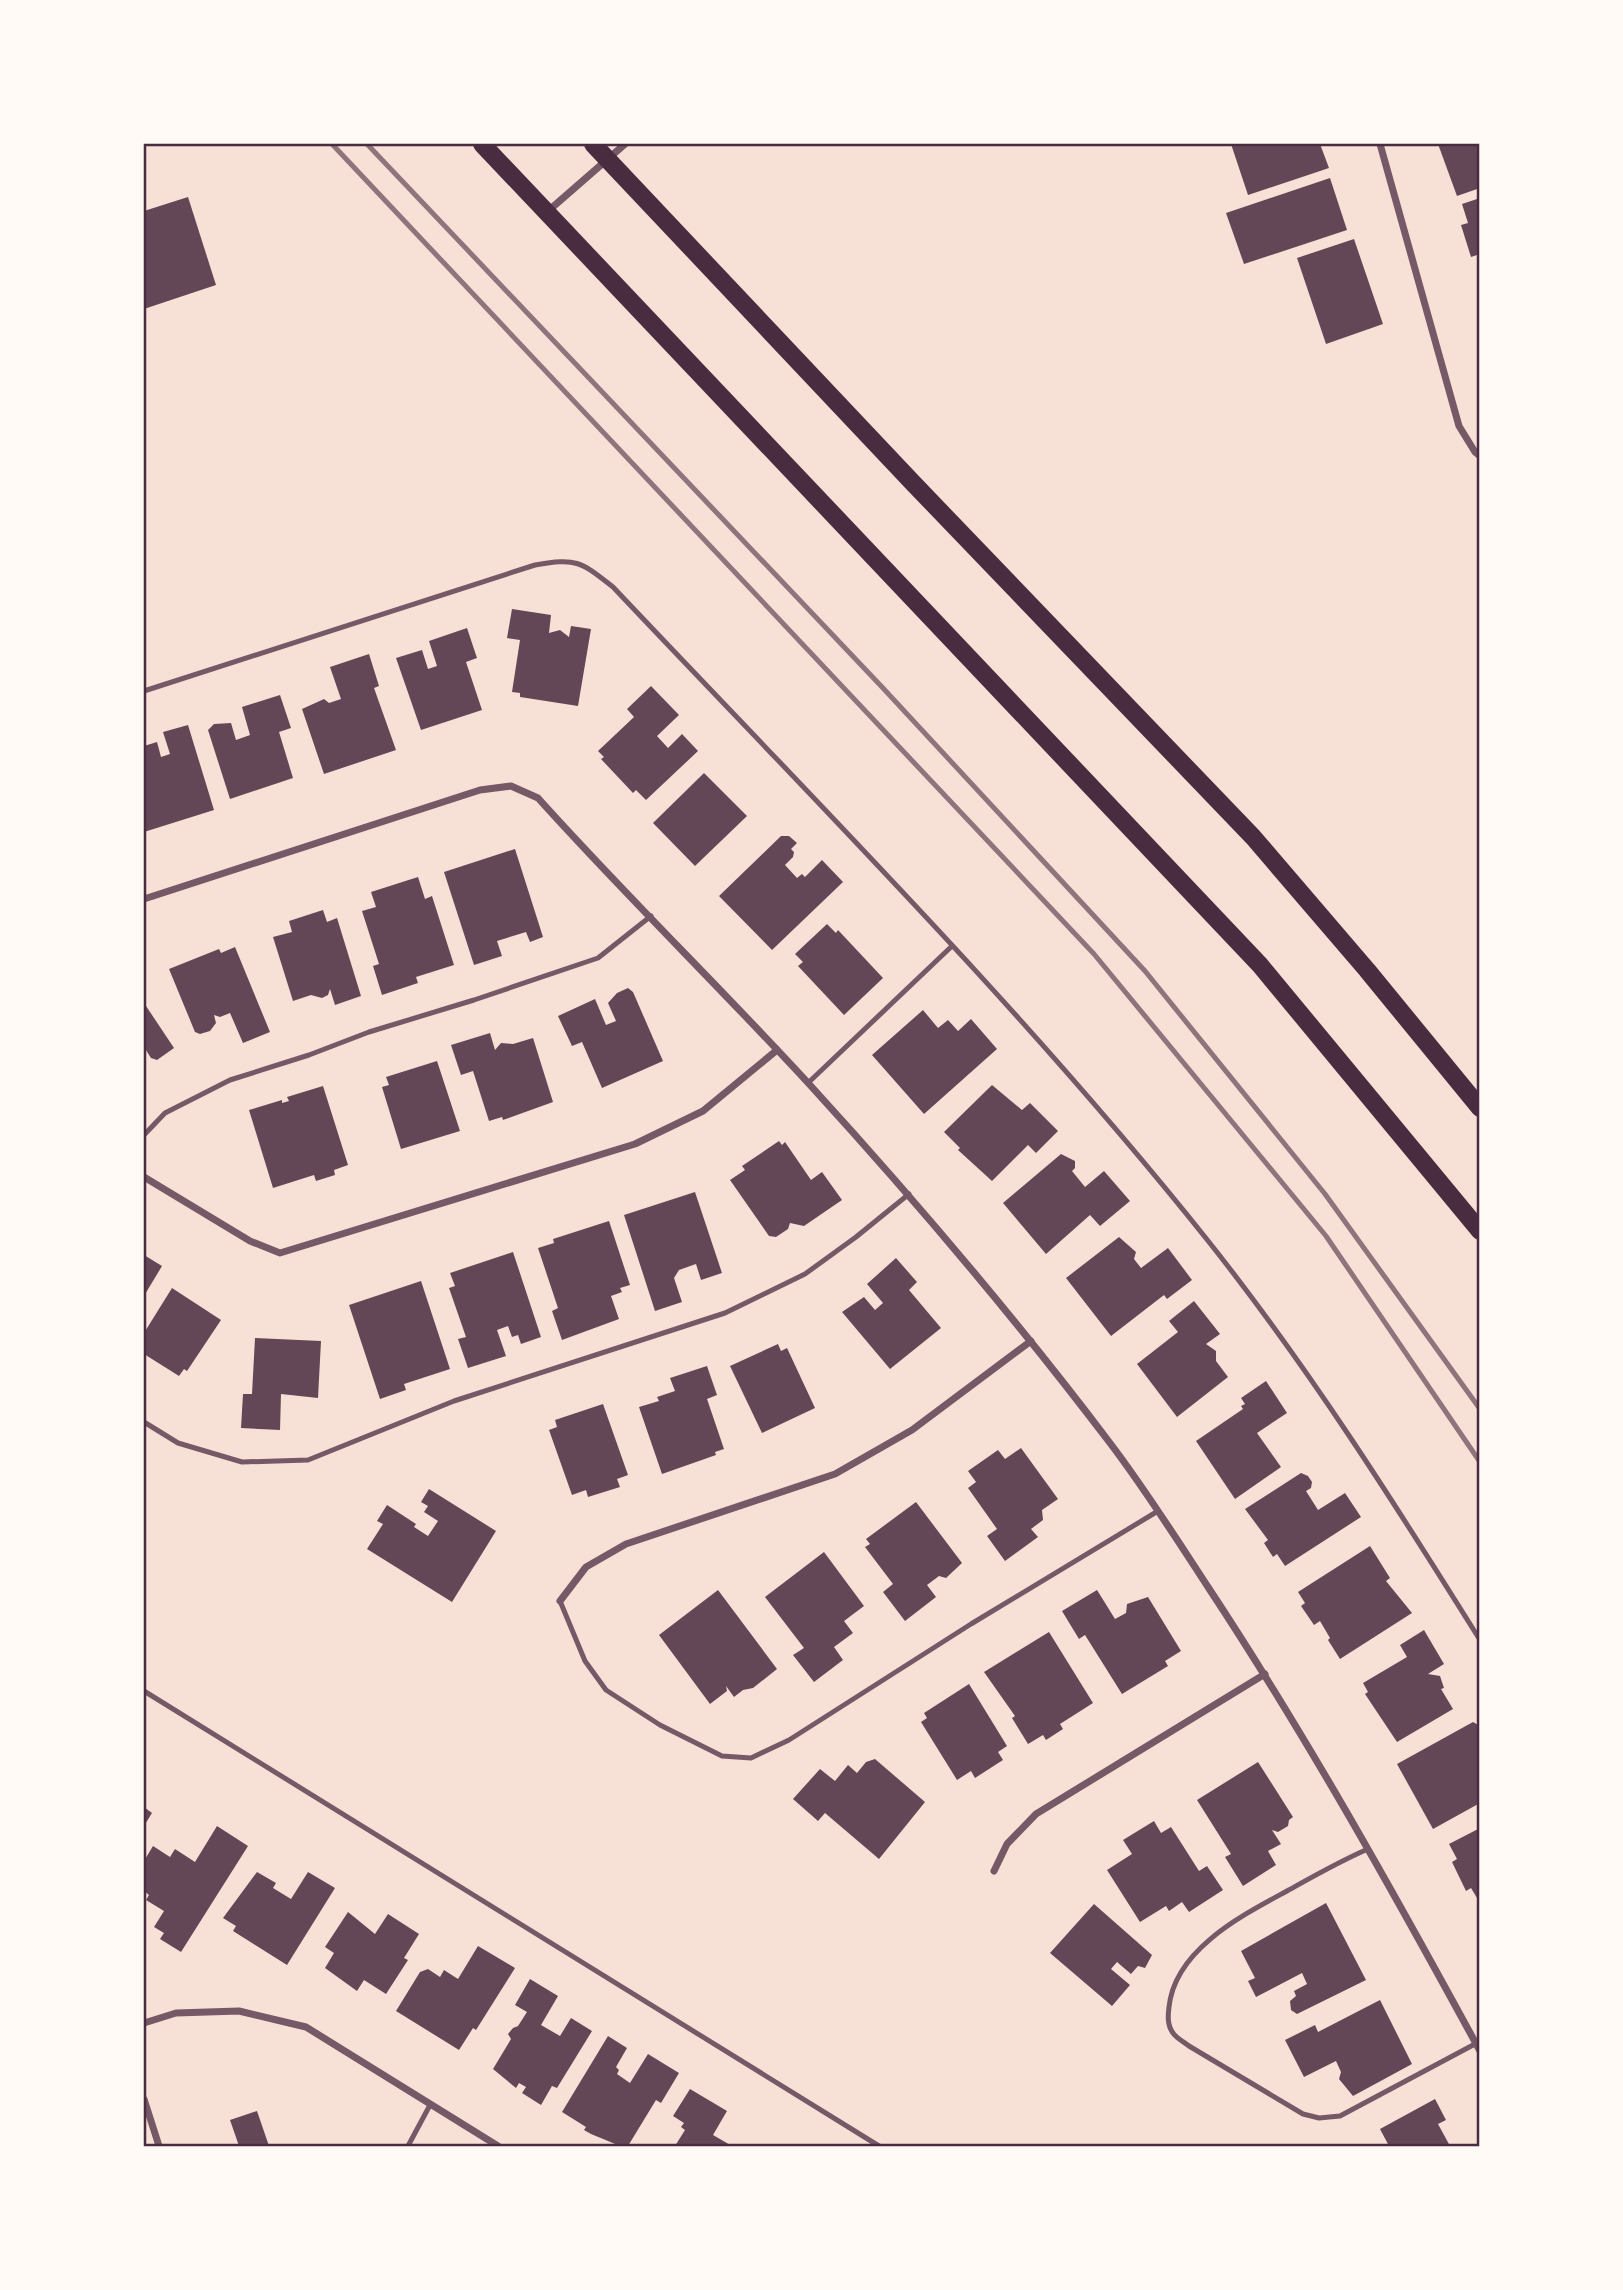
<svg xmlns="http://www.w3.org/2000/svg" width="1623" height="2290" viewBox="0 0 1623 2290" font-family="'Public Sans',sans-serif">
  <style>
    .building { fill: #644757 }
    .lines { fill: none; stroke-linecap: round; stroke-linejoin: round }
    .service { stroke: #755966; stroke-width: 5 }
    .minor { stroke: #755966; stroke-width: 7 }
    .primary { stroke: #4a2c40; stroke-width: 18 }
    .rail { stroke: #8f747c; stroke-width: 5 }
    .neatline { fill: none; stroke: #4a2c40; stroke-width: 2.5 }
  </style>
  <rect width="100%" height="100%" fill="#f7e1d7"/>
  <g class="building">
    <path d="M1231,144H1320L1329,168L1248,195Z"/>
    <path d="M1438,144H1480V188L1457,196Z"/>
    <path d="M1330,178L1347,230L1244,264L1226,213Z"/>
    <path d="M188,197L216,285L144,309V211Z"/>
    <path d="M1480,198V254L1471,257L1461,225L1468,223L1462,204Z"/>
    <path d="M1354,239L1383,324L1326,344L1297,258Z"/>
    <path d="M512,609L551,615L549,633L560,630L569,637L571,626L591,629L578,706L520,697V693L512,692L520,640L507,638Z"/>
    <path d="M467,628L477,658L466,662L482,710L421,730L396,658L422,650L428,669L437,666L429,641Z"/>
    <path d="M369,654L379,686L374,688L396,750L324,774L302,709L324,699L329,703L341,699L330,667Z"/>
    <path d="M651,686L679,715L657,736L668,748L682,734L698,751L646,800L636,790L633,793L601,759L604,757L598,751L634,717L627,709Z"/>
    <path d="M280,695L291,728L279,732L293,778L230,799L208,730L214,724L231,723L236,740L250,735L242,707Z"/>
    <path d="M188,725L214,810L144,832V746L157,742L161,757L170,754L163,732Z"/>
    <path d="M704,773L747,816L695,866L653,823Z"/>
    <path d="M781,836H789L797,843L791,849L794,852L793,857L785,865L797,878L802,874L805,877L822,860L843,882L772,950L719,896Z"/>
    <path d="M515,849L543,937L530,942L526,932L497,941L502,956L474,965L444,872Z"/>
    <path d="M418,877L425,899L432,896L454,965L416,977L418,983L382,995L373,966L379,964L362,911L376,907L371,892Z"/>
    <path d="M323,910L327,922L337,918L361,996L335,1005L330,989L328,995L322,998L311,995L293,1001L273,937L292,932L289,921Z"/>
    <path d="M827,924L836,933L838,930L883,978L844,1015L798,966L803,962L795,954Z"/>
    <path d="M235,947L270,1032L243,1043L230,1013L220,1017L214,1015L216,1023L210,1031L200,1034L195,1032L169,969L219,949L221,953Z"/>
    <path d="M628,988L633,992L663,1061L602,1088L582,1042L572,1046L558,1016L595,999L606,1025L616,1021L608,1003L617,993Z"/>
    <path d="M144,1003L174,1048L157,1060L151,1058L144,1047Z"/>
    <path d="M923,1010L938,1028L948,1020L958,1031L971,1019L997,1049L924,1114L872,1055Z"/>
    <path d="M490,1033L495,1050L501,1043L513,1044L533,1038L553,1102L503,1120L502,1117L489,1121L473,1071L461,1075L451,1045Z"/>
    <path d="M437,1061L460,1131L401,1149L382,1087L389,1085L386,1077Z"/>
    <path d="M992,1085L1022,1110L1030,1103L1058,1131L1036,1153L1028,1145L992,1181L958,1150L960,1148L944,1132Z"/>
    <path d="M323,1086L348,1165L334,1170L335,1175L316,1181L314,1175L273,1188L249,1110L282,1100V1103L289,1101L287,1097Z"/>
    <path d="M779,1141L782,1145L785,1142L811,1180L822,1172L842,1200L804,1226L790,1223L788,1229L776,1237L769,1236L730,1180L745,1170L742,1166Z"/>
    <path d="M1061,1154L1075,1161V1168L1072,1171L1085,1187L1104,1171L1130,1201L1100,1226L1090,1215L1046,1254L1003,1203Z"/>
    <path d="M695,1192L722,1273L701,1280L696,1264L679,1270L674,1278L682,1302L655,1311L624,1215Z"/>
    <path d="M609,1221L630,1285L620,1288L622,1292L611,1296L619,1319L562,1340L552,1311L558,1308L538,1248L554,1243L553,1239Z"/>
    <path d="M1119,1237L1136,1252L1134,1259L1141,1268L1168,1248L1192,1280L1167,1299L1164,1295L1111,1336L1066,1278Z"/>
    <path d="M513,1252L541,1337L521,1344L518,1335L512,1337L508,1326L497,1330L506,1356L468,1368L458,1339L466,1337L449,1288L455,1286L450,1273Z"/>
    <path d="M144,1255L162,1266L144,1296Z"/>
    <path d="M896,1258L917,1282L909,1290L941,1328L890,1369L842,1312L864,1297L875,1310L883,1303L867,1284Z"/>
    <path d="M421,1281L450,1369L404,1384L406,1390L380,1399L349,1305Z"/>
    <path d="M172,1288L221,1320L187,1371L184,1369L179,1376L144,1354V1333Z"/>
    <path d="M1194,1301L1220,1334L1206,1344L1216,1351V1361L1228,1377L1177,1417L1137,1364L1178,1332L1169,1321Z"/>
    <path d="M255,1338L321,1341L318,1398L281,1394L280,1430L241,1428L243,1394H252Z"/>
    <path d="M778,1344L781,1351L787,1348L815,1408L762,1433L730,1366Z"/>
    <path d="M707,1366L717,1395L707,1399L724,1449L715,1452L716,1455L662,1474L639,1407L659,1401L657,1397L675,1391L670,1378Z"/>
    <path d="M1266,1381L1287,1413L1257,1433L1281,1467L1235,1499L1196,1441L1243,1409L1241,1406L1245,1404L1241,1398Z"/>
    <path d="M603,1404L628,1475L617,1479L620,1487L588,1497L586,1490L572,1495L549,1430L557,1427L555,1420Z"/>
    <path d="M1021,1448L1058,1499L1042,1510L1043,1520L1031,1529L1038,1537L1005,1561L987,1536L997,1529L968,1488L976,1482L968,1471L998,1450L1005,1459Z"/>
    <path d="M1301,1473L1308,1476L1312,1482L1311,1488L1306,1491L1318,1510L1345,1493L1361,1517L1285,1566L1277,1554L1273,1557L1264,1543L1268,1540L1245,1509Z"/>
    <path d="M429,1489L496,1531L452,1602L367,1549L383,1524L377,1521L387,1505L416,1524L414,1527L428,1536L438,1521L424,1512L428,1506L421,1502Z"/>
    <path d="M916,1502L962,1563L946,1578L939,1576L927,1585L936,1597L905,1621L883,1592L893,1584L865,1547L870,1544L866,1539Z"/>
    <path d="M1370,1546L1390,1578L1386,1581L1412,1613L1340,1659L1328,1640L1330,1638L1320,1621L1314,1625L1301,1606L1305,1603L1298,1592Z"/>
    <path d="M824,1552L864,1606L844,1621L853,1633L834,1647L843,1660L814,1682L793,1655L804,1648L765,1597Z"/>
    <path d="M718,1590L777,1669L753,1688L743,1690L734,1697L726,1686L727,1691L710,1704L659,1635Z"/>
    <path d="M1097,1590L1115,1619L1126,1613L1127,1604L1148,1597L1181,1651L1165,1661L1168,1666L1122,1694L1085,1635L1079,1639L1062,1611Z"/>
    <path d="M1424,1630L1444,1664L1428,1674L1440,1676L1444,1688L1441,1689L1453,1709L1397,1742L1365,1694L1368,1692L1363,1683L1407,1657L1400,1645Z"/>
    <path d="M1049,1632L1093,1703L1060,1724L1063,1729L1046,1740L1043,1735L1028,1744L1012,1718L1015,1716L984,1672Z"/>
    <path d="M969,1684L1007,1746L998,1752L1003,1760L975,1778L971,1771L957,1780L921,1722L927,1718L924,1713Z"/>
    <path d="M1473,1722L1480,1726V1803L1433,1829L1397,1764Z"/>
    <path d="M875,1759L925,1802L879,1859L825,1813L818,1821L793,1799L820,1769L835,1781L848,1765L857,1773L866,1762Z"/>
    <path d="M1258,1762L1293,1817L1289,1820L1288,1826L1278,1832L1272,1830L1281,1844L1268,1851L1276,1865L1243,1886L1225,1857L1231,1854L1197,1800Z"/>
    <path d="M144,1807L152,1813L144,1826Z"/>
    <path d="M1154,1821L1161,1833L1171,1827L1199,1871L1207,1866L1223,1890L1189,1912L1182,1902L1169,1911L1166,1906L1140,1922L1107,1870L1132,1854L1123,1840Z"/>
    <path d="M217,1826L248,1846L181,1952L160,1939L164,1933L154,1927L164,1911L146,1900L149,1895L144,1891V1861L153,1846L170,1857L175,1849L195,1862Z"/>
    <path d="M1480,1828V1903L1471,1888L1466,1891L1452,1862L1457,1859L1449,1844Z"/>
    <path d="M257,1872L276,1883L273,1888L291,1899L308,1872L335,1888L287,1965L233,1931L236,1926L223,1918Z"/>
    <path d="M1326,1903L1366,1980L1297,2014L1291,2010L1290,2001L1296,1996L1294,1991L1307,1984L1302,1973L1256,1997L1248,1981L1255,1978L1241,1951Z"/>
    <path d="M1094,1904L1152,1955L1145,1968L1138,1966L1131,1974L1117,1962L1111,1969L1130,1985L1112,2006L1050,1953Z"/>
    <path d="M348,1912L375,1934L388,1914L419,1934L404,1958L408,1960L386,1994L364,1980L357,1991L325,1968L334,1953L325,1947Z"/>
    <path d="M478,1946L515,1968L476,2030L473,2028L459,2050L396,2011L420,1972L428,1969L440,1977L444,1970L458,1979Z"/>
    <path d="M530,1979L558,1996L541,2025L560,2036L571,2018L592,2031L557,2088L552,2086L541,2105L522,2093L526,2087L519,2083L516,2088L493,2069L511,2039L508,2034L513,2028L518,2026L527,2012L515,2005Z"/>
    <path d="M1380,2000L1412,2064L1353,2096L1339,2079L1341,2072L1336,2061L1304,2077L1285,2040L1315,2025L1318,2032Z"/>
    <path d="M608,2036L627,2048L616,2067L619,2070L617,2074L630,2083L648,2054L679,2073L661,2103L656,2100L628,2146H620L591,2134L584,2130L586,2127L562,2112Z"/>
    <path d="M690,2089L727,2111L713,2135L732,2146H675L685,2130L681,2127L684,2123L673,2116Z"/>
    <path d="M1435,2099L1446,2120L1438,2124L1450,2146H1389L1380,2129Z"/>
    <path d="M257,2111L269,2146H239L230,2120Z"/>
  </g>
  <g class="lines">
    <g class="service">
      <path d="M144,691L535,565C577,558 580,561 613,587C816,802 1025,1011 1209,1242C1309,1368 1395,1504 1480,1640"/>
      <path d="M808,1083L952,946"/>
      <path d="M144,1135L165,1113L230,1080L309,1055L369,1032L474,1000L598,958L651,916"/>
      <path d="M144,1422L178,1443L242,1462L308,1460L454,1401L725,1313L805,1274L856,1237L909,1194"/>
      <path d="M560,1601L585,1661L606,1690L660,1725L722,1756L751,1758L789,1740L971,1624L1158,1511"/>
      <path d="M144,1691L879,2146"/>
      <path d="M1368,1849C1340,1861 1314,1876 1287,1891C1243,1915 1175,1949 1169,2007C1168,2015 1167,2025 1173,2033C1176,2038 1184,2042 1189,2046L1303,2114L1319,2118L1340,2116L1475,2044"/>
      <path d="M408,2146L430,2105"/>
    </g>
    <g class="minor">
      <path d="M1380,144L1459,426L1475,452L1480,456"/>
      <path d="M547,212L625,144"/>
      <path d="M144,899L480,790L511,786L538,798C626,896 721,988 810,1085C915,1200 1016,1319 1110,1443C1145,1489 1176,1538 1208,1587C1307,1737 1394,1893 1480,2051"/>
      <path d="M144,1177L250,1241L280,1253L635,1144L703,1111L777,1050"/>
      <path d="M560,1601L586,1567L626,1544L835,1474L912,1430L1031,1341"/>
      <path d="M994,1871L1007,1844L1036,1814L1265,1674"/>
      <path d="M144,2023L176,2013L239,2011L306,2027L498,2146"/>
      <path d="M144,2099L159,2146"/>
    </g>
    <g class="primary">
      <path d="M482,144L1260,965L1480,1231"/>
      <path d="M593,144L913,483L1253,837L1367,970L1480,1108"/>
    </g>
    <g class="rail">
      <path d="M332,144L1094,954L1326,1236L1480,1462"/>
      <path d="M367,144L882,687L1145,971L1325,1194L1480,1409"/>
    </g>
  </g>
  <rect width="1623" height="2290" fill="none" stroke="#fffaf5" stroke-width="290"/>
  <rect x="145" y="145" width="1333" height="2000" class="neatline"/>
</svg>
